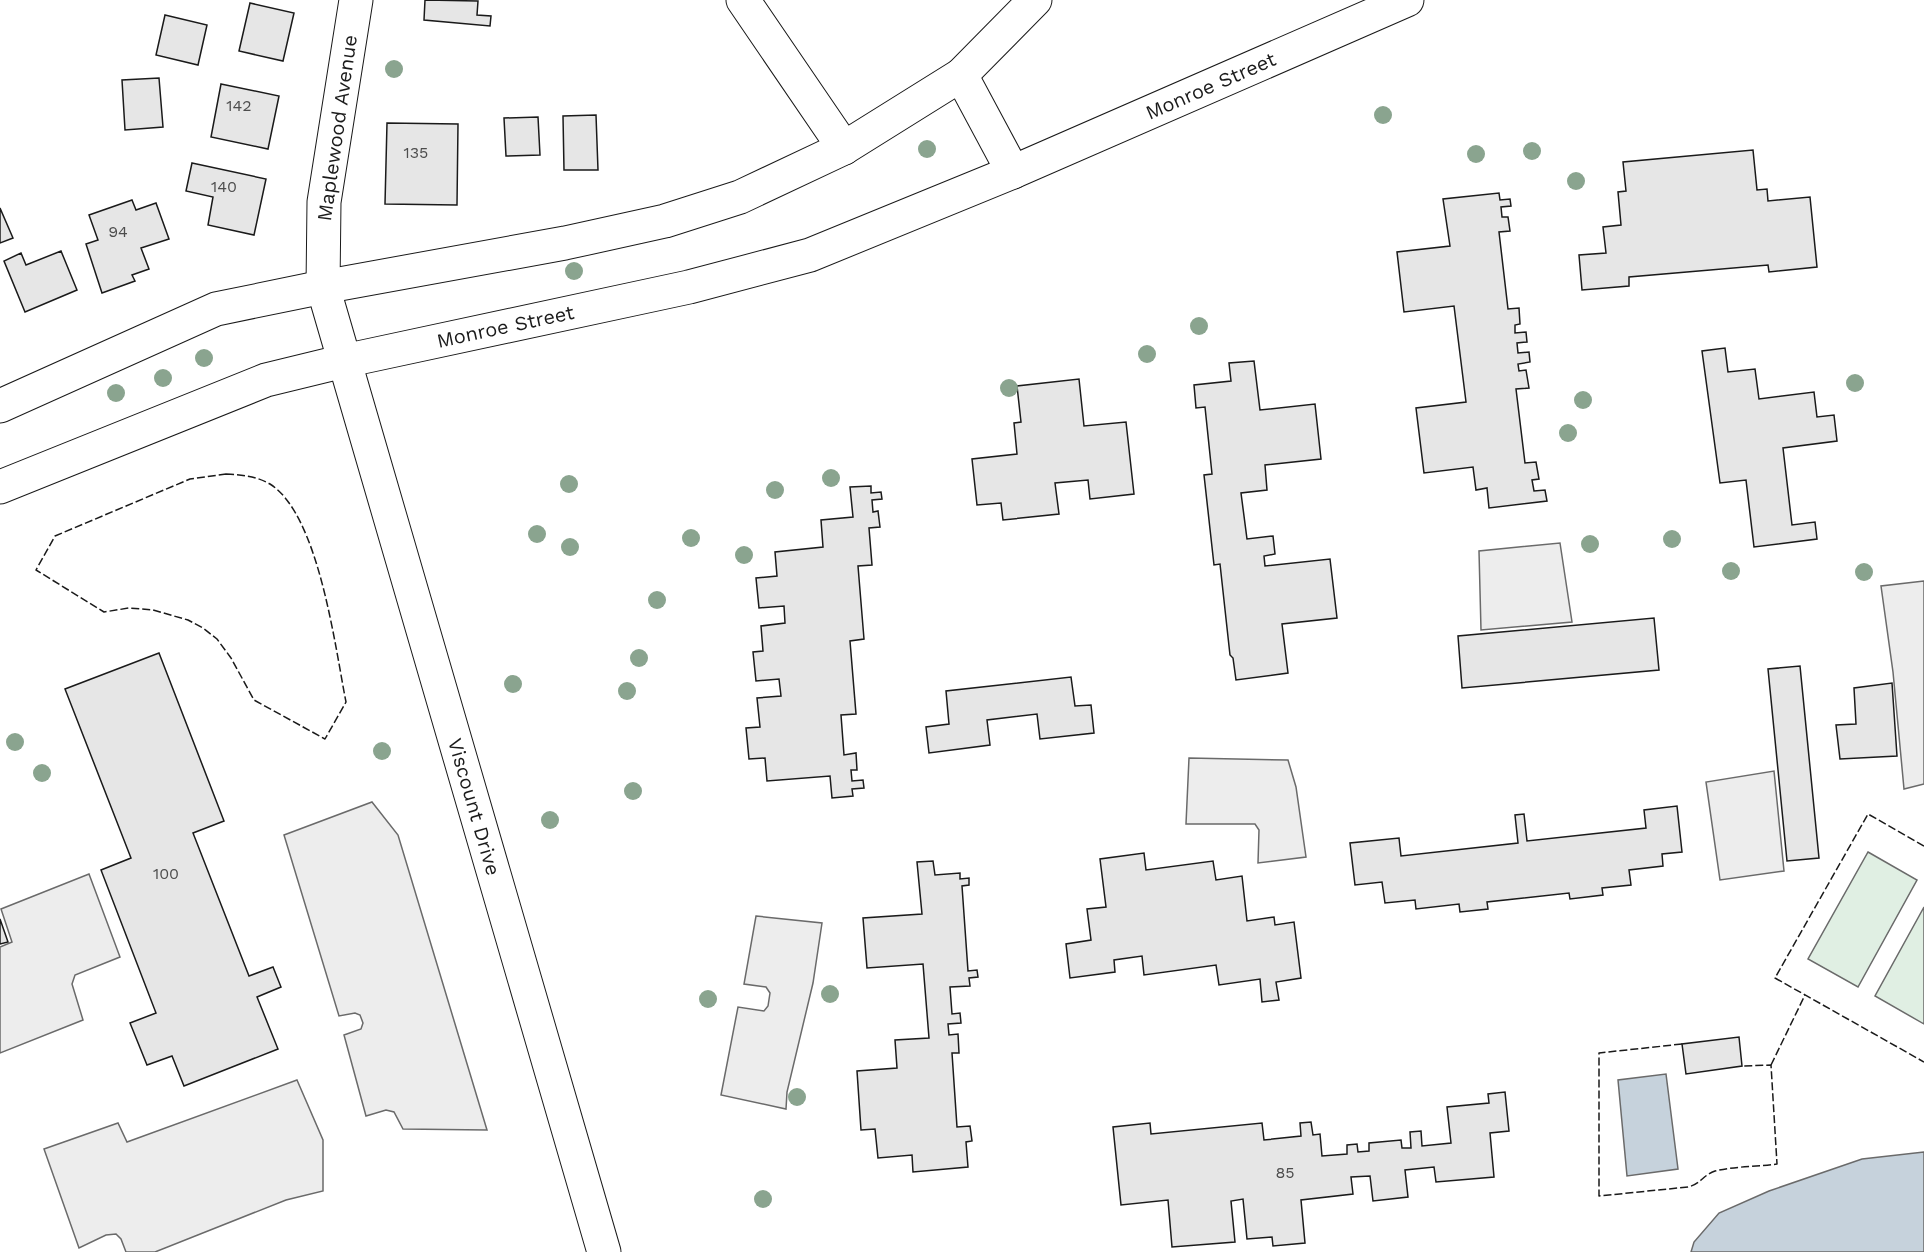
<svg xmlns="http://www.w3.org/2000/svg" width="1924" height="1252" viewBox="0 0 1924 1252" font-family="'Work Sans',sans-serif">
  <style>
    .green { fill: #e0efe3; stroke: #6a6a6a; stroke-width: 1.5 }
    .parking { fill: #ededed; stroke: #6a6a6a; stroke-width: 1.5 }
    .water { fill: #c6d2dc; stroke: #6a6a6a; stroke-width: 1.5 }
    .building { fill: #e6e6e6; stroke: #1a1a1a; stroke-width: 1.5 }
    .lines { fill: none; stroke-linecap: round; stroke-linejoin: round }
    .minor-casing { stroke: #1a1a1a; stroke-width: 35 }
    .minor { stroke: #fff; stroke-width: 33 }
    .fence { stroke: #1a1a1a; stroke-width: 1.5; stroke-dasharray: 8 3; stroke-linecap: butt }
    .tree { fill: #8aa48f }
    .labels { text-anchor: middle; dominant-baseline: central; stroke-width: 4.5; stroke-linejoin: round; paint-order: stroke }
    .number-label { font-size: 16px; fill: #4d4d4d }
    .street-label { font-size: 20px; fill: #1a1a1a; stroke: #fff }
  </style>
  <rect width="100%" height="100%" fill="#fff"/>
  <g class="green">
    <path d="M1868,852L1917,880L1858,987L1808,959Z"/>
    <path d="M1924,907V1024L1875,996Z"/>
  </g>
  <g class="parking">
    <path d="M1560,543L1572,622L1481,630L1479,551Z"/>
    <path d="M1924,581V784L1904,789L1893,672L1881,586Z"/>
    <path d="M1189,758L1288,760L1296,787L1306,857L1258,863L1259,830L1255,824H1186Z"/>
    <path d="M1774,771L1784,871L1720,880L1706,782Z"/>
    <path d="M372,802L398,835L487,1130L403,1129L394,1112L386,1110L366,1116L344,1035L361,1029L363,1023L360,1015L355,1013L339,1016L284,835Z"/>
    <path d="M89,874L120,957L75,975L72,984L83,1020L0,1053V947L12,942L1,909Z"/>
    <path d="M756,916L822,923L813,983L787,1092L786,1109L721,1095L738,1007L764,1011L768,1006L770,993L766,987L744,984Z"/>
    <path d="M297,1080L323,1140V1191L286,1200L155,1252H126L121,1239L116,1234L106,1235L79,1248L44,1149L118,1123L127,1142Z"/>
  </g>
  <g class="water">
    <path d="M1666,1074L1678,1169L1627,1176L1618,1080Z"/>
    <path d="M1924,1152V1252H1691L1694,1242L1719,1213L1769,1191L1862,1159Z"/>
  </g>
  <g class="building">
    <path d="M425,0L478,1L477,15L491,16L490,26L424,20Z"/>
    <path d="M250,3L294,13L283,61L239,51Z"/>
    <path d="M165,15L207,25L198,65L156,55Z"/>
    <path d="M159,78L163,127L125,130L122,80Z"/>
    <path d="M221,84L279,96L268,149L211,137Z"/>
    <path d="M596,115L598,170H564L563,116Z"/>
    <path d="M538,117L540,155L506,156L504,118Z"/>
    <path d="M387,123L458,124L457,205L385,204Z"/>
    <path d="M1753,150L1757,190L1767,189L1768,201L1810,197L1817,267L1769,272L1768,265L1629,277V286L1582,290L1579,255L1606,253L1603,227L1621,225L1618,192L1626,191L1623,162Z"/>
    <path d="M192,163L266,179L254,235L208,225L213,197L186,191Z"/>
    <path d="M1499,193L1500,200L1510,199L1511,206L1501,207L1502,217H1508L1510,231L1499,232L1508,309L1519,308L1520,324L1515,325V333L1526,332L1527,342L1517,343L1518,353L1529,352L1530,362L1518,364L1519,371L1526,370L1529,388L1516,389L1525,463L1536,462L1539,479L1532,480L1534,491L1545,490L1547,501L1489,508L1487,488L1476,490L1473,467L1424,473L1416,408L1466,402L1454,306L1404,312L1397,252L1450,246L1443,199Z"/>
    <path d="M132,200L136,210L156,203L169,239L141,248L149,269L132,275L135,281L102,293L86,244L98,240L89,215Z"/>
    <path d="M0,208L13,238L0,243Z"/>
    <path d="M61,251L77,290L25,312L4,261L21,253L26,265Z"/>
    <path d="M1725,348L1728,372L1755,369L1759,399L1814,392L1817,417L1834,415L1837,441L1783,448L1792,525L1815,522L1817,539L1754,547L1746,480L1720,483L1702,351Z"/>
    <path d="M1254,361L1260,410L1315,404L1321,459L1265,465L1267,490L1241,493L1247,539L1273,536L1275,554L1264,556L1265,566L1330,559L1337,618L1282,624L1288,673L1236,680L1233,658L1230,655L1220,564L1214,565L1204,475L1212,474L1205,407L1196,408L1194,385L1231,381L1229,363Z"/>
    <path d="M1079,379L1084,426L1126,422L1134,494L1090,499L1088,480L1055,483L1059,514L1003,520L1001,503L977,505L972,459L1017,454L1014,423L1021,422L1017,386Z"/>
    <path d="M871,486V493L881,492L882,499L872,500L873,512L878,511L880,527L869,528L872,565L858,566L864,639L850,641L856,714L841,715L844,755L856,753L857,770H851L852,781L863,780L864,788L852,789L853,796L832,798L830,776L767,781L765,758L749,759L746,728L760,727L757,698L781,696L779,679L756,681L753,652L763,651L761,626L785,623L784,606L759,608L756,578L777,576L775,552L823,547L821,520L853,517L850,487Z"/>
    <path d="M1654,618L1659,670L1462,688L1458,636Z"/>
    <path d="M159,653L224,821L193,833L249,976L273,967L281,987L257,997L278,1049L184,1086L172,1056L147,1065L130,1023L156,1013L101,870L131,858L65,689Z"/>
    <path d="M1800,666L1819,858L1787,861L1768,669Z"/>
    <path d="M1071,677L1075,706L1091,705L1094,733L1040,739L1037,714L987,720L990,745L929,753L926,727L949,724L946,691Z"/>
    <path d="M1892,683L1897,756L1840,759L1836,725L1856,724L1854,688Z"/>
    <path d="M1677,806L1682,852L1662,854L1663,866L1629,870L1631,885L1602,888L1603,895L1570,899L1569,893L1487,902L1488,909L1460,912L1459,904L1416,909L1415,900L1385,903L1382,882L1355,885L1350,843L1399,838L1401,856L1518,843L1515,815L1524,814L1527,841L1646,828L1644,810Z"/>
    <path d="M1144,853L1146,870L1213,861L1216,880L1242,876L1247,921L1274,917L1275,925L1294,922L1301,978L1276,982L1279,1000L1262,1002L1260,979L1219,985L1216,965L1144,975L1142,956L1114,960L1115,972L1070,978L1066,944L1091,940L1087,909L1106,907L1100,859Z"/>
    <path d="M933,861L935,875L960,873V879L969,878V885L962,886L968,971L977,970L978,977L969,978L970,986L950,987L952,1014L960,1013L961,1023L948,1024L949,1035L958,1034L959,1053H952L957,1127L970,1126L972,1141L966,1142L968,1167L913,1172L912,1155L878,1158L875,1129L861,1130L857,1071L897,1068L895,1040L929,1038L923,964L867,968L863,918L922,914L917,862Z"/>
    <path d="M0,919L8,942L0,944Z"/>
    <path d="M1739,1037L1742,1066L1686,1074L1682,1044Z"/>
    <path d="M1505,1092L1509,1131L1490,1133L1494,1177L1436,1182L1434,1167L1405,1170L1408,1197L1373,1201L1370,1176L1351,1177L1353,1194L1301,1200L1305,1243L1273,1246L1272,1237L1247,1239L1243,1199L1231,1201L1235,1242L1172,1247L1168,1200L1121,1205L1113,1127L1150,1123L1151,1134L1262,1123L1264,1140L1301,1136L1300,1123L1311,1122L1313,1135L1320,1134L1322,1156L1347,1154V1145L1357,1144L1358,1152L1369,1151V1143L1401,1140L1402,1148H1411L1410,1132L1421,1131L1422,1146L1451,1143L1447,1107L1489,1103L1488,1094Z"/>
  </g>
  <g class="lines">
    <g class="minor-casing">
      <g id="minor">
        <path id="s1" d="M356,0L324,202L323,287L604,1252"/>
        <path d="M743,0L844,148"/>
        <path d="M961,75L1013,172"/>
        <path d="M0,406L216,309L323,287L565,243L665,221L740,197L844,148L961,75L1035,0"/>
        <path id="s2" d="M0,487L266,380L344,361L689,287L810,255L1013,172L1407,0"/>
      </g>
    </g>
    <use href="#minor" class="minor"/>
    <g class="fence">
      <path d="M226,474C242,475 256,476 270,484C319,515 335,647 346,702L325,739L254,700L231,658L217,639L203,628L188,620L153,610L129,608L104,612L36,570L55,536L190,479Z"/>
      <path d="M1924,846L1868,814L1775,978L1924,1062"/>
      <path d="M1682,1044L1599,1053V1196L1688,1187C1701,1184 1703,1175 1715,1171C1735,1166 1757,1167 1777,1164L1771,1065L1742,1066"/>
      <path d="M1771,1065L1805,995"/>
    </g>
  </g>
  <g class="tree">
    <circle cx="394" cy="69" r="9"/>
    <circle cx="1383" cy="115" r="9"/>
    <circle cx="927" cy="149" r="9"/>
    <circle cx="1532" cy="151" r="9"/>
    <circle cx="1476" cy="154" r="9"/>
    <circle cx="1576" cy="181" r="9"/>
    <circle cx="574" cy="271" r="9"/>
    <circle cx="1199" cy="326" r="9"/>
    <circle cx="1147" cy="354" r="9"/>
    <circle cx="204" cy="358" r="9"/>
    <circle cx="163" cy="378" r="9"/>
    <circle cx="1855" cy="383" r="9"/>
    <circle cx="1009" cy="388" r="9"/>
    <circle cx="116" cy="393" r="9"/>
    <circle cx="1583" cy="400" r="9"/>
    <circle cx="1568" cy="433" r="9"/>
    <circle cx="831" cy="478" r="9"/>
    <circle cx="569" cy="484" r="9"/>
    <circle cx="775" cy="490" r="9"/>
    <circle cx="537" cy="534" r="9"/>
    <circle cx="691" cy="538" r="9"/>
    <circle cx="1672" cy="539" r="9"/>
    <circle cx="1590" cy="544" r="9"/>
    <circle cx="570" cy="547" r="9"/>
    <circle cx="744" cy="555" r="9"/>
    <circle cx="1731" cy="571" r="9"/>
    <circle cx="1864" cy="572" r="9"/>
    <circle cx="657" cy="600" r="9"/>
    <circle cx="639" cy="658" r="9"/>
    <circle cx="513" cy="684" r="9"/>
    <circle cx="627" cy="691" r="9"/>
    <circle cx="15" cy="742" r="9"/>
    <circle cx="382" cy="751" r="9"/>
    <circle cx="42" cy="773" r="9"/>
    <circle cx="633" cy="791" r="9"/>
    <circle cx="550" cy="820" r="9"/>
    <circle cx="830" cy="994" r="9"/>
    <circle cx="708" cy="999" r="9"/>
    <circle cx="797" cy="1097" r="9"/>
    <circle cx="763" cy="1199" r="9"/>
  </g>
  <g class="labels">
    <g class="number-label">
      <text x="239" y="105">142</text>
      <text x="416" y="152">135</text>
      <text x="224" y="186">140</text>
      <text x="118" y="231">94</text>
      <text x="166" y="873">100</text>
      <text x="1285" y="1172">85</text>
    </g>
    <g class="street-label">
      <text stroke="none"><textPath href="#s2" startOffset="1280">Monroe Street</textPath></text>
      <text transform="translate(337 128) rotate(-82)">Maplewood Avenue</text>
      <text stroke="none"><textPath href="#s2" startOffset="532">Monroe Street</textPath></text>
      <text stroke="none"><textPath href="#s1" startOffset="831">Viscount Drive</textPath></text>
    </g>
  </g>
</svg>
